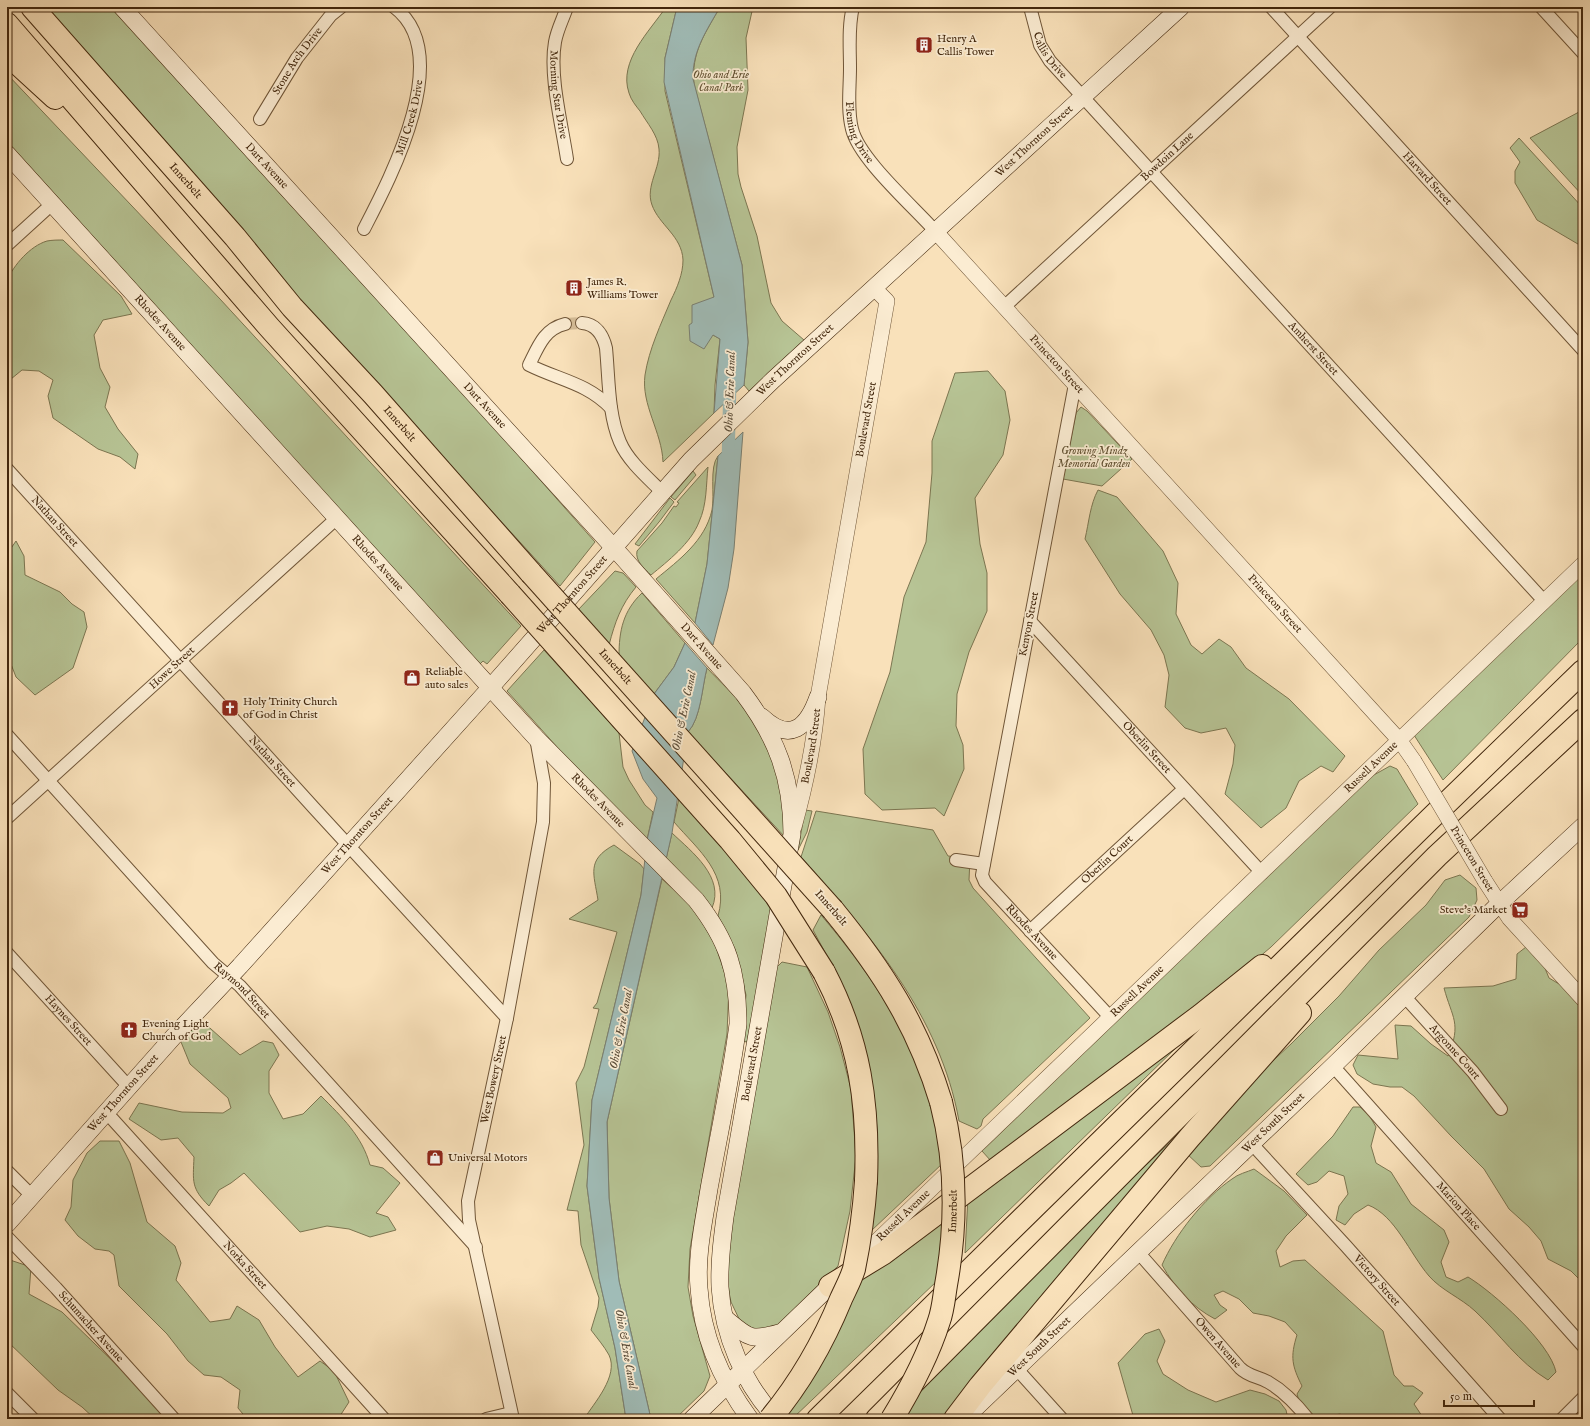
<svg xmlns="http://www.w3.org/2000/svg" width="1590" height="1426" viewBox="0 0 1590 1426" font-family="'IM FELL English',serif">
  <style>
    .green { fill: #b7c495; stroke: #7c7651 }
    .water { fill: #a0bcb7; stroke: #7a8073 }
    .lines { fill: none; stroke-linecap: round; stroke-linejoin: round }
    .canal { stroke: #a0bcb7; stroke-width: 13 }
    .minor-tunnel { stroke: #d4bc97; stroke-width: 12; stroke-dasharray: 12 6; stroke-linecap: butt }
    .minor-casing { stroke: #705638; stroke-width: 14 }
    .tertiary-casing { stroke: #705638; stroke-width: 16 }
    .secondary-casing { stroke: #42270d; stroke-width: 18 }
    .motorway-casing { stroke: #42270d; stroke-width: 24 }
    .minor { stroke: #fbecd2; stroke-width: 12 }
    .tertiary { stroke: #fbecd2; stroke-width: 15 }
    .secondary { stroke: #fbecd2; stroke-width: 17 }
    .motorway { stroke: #f9e1ba; stroke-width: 22 }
    .tertiary-bridge-casing { stroke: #705638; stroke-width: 16; stroke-linecap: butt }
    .motorway-bridge-casing { stroke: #42270d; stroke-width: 24; stroke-linecap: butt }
    .tertiary-bridge { stroke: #fbecd2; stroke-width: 15 }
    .motorway-bridge { stroke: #f9e1ba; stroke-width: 22 }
    .labels { text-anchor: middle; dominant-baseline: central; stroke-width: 3.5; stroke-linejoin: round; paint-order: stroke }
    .poi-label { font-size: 11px; fill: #42270d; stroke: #fbecd2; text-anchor: start }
    .street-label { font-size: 11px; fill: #42270d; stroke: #fbecd2 }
    .park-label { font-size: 11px; font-style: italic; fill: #5f4e2f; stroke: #fbecd2 }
    .water-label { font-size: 12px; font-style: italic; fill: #5a4c38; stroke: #fbecd2 }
  </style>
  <rect width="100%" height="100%" fill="#f9e1ba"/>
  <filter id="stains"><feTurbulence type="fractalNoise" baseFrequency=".005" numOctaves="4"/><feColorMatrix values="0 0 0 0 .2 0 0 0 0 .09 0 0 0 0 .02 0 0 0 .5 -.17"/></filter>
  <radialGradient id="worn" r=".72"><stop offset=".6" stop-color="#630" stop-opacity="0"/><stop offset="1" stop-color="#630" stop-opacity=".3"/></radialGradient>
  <g class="green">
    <path d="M39,7H110L503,438L595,542L560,586L292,292Z"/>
    <path d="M666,7H678H677L665,58V91L714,297L713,335L720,339L715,385L714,413L663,462C662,432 641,405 645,375C649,349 661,324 671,300C677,288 683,274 683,260C682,236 659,225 652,205C645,186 661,168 659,149C658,135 647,123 640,111C636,106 631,100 629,93C618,61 650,31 666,7Z"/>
    <path d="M720,7H753L746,38L748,90L737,147L738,174L741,187L757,236L771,303L782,321L804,340L749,391L744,385L748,342L742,265L694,84C691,52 705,34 720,7Z"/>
    <path d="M7,74L220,299L521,626L487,664L483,661L480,664L478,663L7,141Z"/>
    <path d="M1579,112H1583V196L1530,138Z"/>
    <path d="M1519,138L1583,208V247L1537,220L1515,183V171L1520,162L1510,148Z"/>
    <path d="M63,240L121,296L132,314L103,320L94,335L100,368L110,387L105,407L118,429L138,454L135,469L120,457L98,449L53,418L48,396L53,380L39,371L22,370L11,379L7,370V280C14,265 30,246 47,241C52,240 58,240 63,240Z"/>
    <path d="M988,371L1005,391L1010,420L1003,455L975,498L980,544L987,573V611L969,652L957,694L956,726L963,745L964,769L944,816L935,808L882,810L865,794L863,749L890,672L904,597L926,542L932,473V441L955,373Z"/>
    <path d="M1081,407L1087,411L1132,459L1102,486L1063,479L1076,413Z"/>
    <path d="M718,456L707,564L695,623L656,579C679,560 705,541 712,510C715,495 709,467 718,456Z"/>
    <path d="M708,467C706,485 707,505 699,522C691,543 668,561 651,575C644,568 635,561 637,551L662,523L674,506L676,507L679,503L677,502Z"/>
    <path d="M693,471L696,475L675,500L671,497Z"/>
    <path d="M1098,490L1117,497L1163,551L1178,583L1176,614L1191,645L1202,654L1219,639L1231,647L1246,668L1289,699L1345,756L1333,772L1321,766L1299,781L1286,808L1261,828L1225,794L1233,764L1235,745L1226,728L1201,733L1185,728L1165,707L1169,675L1164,655L1151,630L1120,594L1085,539C1089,522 1090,505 1098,490Z"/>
    <path d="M670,498L674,502L659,522L639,546L635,544Z"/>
    <path d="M16,541L24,556L25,575L60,592L72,604L84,612L87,627L73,668L35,695L16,677L7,654V554Z"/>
    <path d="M615,571L623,573L636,587C621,605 615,622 609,645L578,610Z"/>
    <path d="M1583,573V638L1443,780L1414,735Z"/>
    <path d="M642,593L685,643L674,667L654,694L619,656C619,631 623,611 642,593Z"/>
    <path d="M544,650L619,733L623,767L629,780L645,805L653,812L647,840L599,794L507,691Z"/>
    <path d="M707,668C720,682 735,695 746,710C772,746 788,793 784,836L688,732C701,718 702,686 707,668Z"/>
    <path d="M1390,766L1397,769L1418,804L1271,947L1251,964L991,1161L982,1151L1372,776Z"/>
    <path d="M679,798L737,863L773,911L747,1042L742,1041L746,995L735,949L718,916C730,874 699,851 674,822Z"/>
    <path d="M805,810L812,811L807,832L798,850Z"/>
    <path d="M816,811L933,830L948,856L970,858L969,880L973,888L1090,1018L983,1119L981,1126L977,1129L959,1121C940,1015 870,935 801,857Z"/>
    <path d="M672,833C692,852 725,877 712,908L666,859Z"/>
    <path d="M614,845L640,864L644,869L641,895L592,1100L587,1186L599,1278L615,1348L626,1419H584C594,1403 619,1376 609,1355C604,1346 597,1338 591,1330L598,1307L599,1298L581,1245L578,1211L567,1210L584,1145L576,1083L584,1067L599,1009L593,1008L597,1003L617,932L569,919L598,900C594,874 586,860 614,845Z"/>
    <path d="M1460,875L1476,888L1477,900L1469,917L1210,1166L1201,1167L1186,1153L1218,1112L1291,1044L1339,996L1379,950L1426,905L1445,880Z"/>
    <path d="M662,879L692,906L714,942L729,985L727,1034L690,1249L688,1287L693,1316L710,1376L704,1391L675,1419H651L619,1281L609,1198L607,1122Z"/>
    <path d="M821,915C867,969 908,1029 929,1097C936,1119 939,1141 943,1163L871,1231L877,1168V1129L874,1096L834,969L813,930Z"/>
    <path d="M1526,947L1542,961L1549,978L1571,991L1583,1008V1283L1571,1271L1548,1259L1541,1241L1529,1227L1509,1209L1484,1169L1451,1136L1414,1096L1402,1087H1390L1373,1084L1357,1074L1353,1065L1358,1055L1398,1059L1395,1025L1411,1026L1431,1044L1448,1056C1462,1023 1452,1018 1444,988L1493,986L1516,979L1517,954Z"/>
    <path d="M782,962L807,967L828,1012L840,1047L851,1089L856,1157L854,1174L850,1211L838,1266L775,1328L766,1332L742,1325L731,1302L729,1292L726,1264L729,1230L775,969Z"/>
    <path d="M201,1020L240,1055L263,1041L273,1043L279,1055L269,1071V1093L283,1119L303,1114L321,1096C342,1117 362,1136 370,1165L383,1168L400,1183L376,1213L388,1217L396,1230L370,1237L349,1229L327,1226L300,1232L244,1173L231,1183L219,1190L209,1206C191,1188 193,1182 194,1157L178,1138L161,1140L129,1119L139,1103L182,1112L223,1113L231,1108L228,1098L190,1064L181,1042Z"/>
    <path d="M1179,1045L965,1253L968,1197Z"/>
    <path d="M1217,1098L943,1419H904L928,1377L1108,1201Z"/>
    <path d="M1353,1107H1360L1369,1115L1376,1127L1371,1146L1376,1163L1391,1172L1411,1204L1444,1230L1449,1242L1441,1262L1446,1277L1458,1282L1468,1277C1493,1292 1550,1343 1556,1372L1548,1380C1518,1362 1500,1334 1475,1311C1461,1298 1441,1290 1429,1276C1410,1254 1395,1215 1368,1205L1354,1214L1345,1225L1336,1220L1339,1206L1348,1194L1344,1176L1329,1171L1317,1182L1308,1185L1296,1174L1333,1136Z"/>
    <path d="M100,1141H119L130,1163L147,1222L175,1246L181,1263L176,1280L210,1322L230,1319L237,1306L259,1320L275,1347L298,1377L320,1361L334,1371L349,1402L338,1419H247L238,1408L240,1390L221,1377L204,1375L188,1361L167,1334L119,1286L114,1255L109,1251L95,1249L78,1236L65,1220L71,1207L73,1180L87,1153Z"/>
    <path d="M1254,1169L1284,1191L1307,1215L1286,1236L1276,1251L1280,1267L1293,1261L1305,1260L1383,1331L1394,1375L1404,1386H1413L1423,1393L1414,1404L1424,1419H1348L1340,1414L1313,1419L1300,1405L1297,1394L1302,1386C1292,1366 1290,1357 1297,1335L1285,1322L1269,1316L1253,1313L1239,1299L1223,1291L1214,1295L1220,1305L1227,1310L1215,1319C1192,1307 1175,1288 1162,1265C1175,1235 1204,1198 1232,1179C1238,1174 1247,1172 1254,1169Z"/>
    <path d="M944,1214L937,1281L792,1419L787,1414L860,1275Z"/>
    <path d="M7,1259L31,1267L29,1294L62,1312L126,1374L167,1419H95L82,1407L58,1390L7,1341Z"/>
    <path d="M1159,1329L1165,1341L1157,1361L1163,1374L1188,1390L1216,1402L1250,1390L1265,1394L1279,1401L1286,1410L1288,1419H1134L1118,1363L1145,1334Z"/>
  </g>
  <g class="water">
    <path d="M677,7H720C707,30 692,51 693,79L742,265L748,342L744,385L714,413L720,339L713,335L704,349L690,341L689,325L692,323V305L714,297L664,82L665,58Z"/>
    <path d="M743,432L734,549L728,588L713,645L695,623L707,564L718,456Z"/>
    <path d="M685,643L707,668C702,687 701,718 688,732L672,833L607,1122L609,1198L619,1281L651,1419H626L615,1348L599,1278L587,1186L592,1100L641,895L647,840L657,798L643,779L632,751L654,694L674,667Z"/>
  </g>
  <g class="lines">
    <path class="canal" d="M728,463L730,381"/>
    <path class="minor-tunnel" d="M565,324L582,323"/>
    <g class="minor-casing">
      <g id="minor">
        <path id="s1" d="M567,7C563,19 557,30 555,42C549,76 562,125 567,159"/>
        <path id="s2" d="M853,7C848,26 850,48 850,68C850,88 847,109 852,129C859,159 914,207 936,232"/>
        <path id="s3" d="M1030,7L1040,45L1050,61L1544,601"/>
        <path id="s4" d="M1271,7L1583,350"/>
        <path d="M1541,7L1583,53"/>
        <path id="s5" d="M260,119L297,58L331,15L341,7"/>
        <path id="s6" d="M364,229C391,177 456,53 394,7"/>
        <path d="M7,245L52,204"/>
        <path id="s7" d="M1004,307L1330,7"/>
        <path d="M582,323C596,324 603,335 606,348C609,379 608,414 620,442C628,461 648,478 662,492"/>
        <path d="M565,324C544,329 538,347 529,365C559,380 587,383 611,408"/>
        <path id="s8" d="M1075,384L982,875L985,882L1110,1017"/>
        <path id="s9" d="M7,469L314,808L507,1018"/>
        <path id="s10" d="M1030,621L1262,873"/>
        <path id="s11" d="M7,735L213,963L240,986L476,1247"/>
        <path id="s12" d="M7,818L337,518"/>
        <path d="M956,860L984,864"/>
        <path id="s13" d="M1030,931L1184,789"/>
        <path id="s14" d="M7,953L129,1087"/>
        <path id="s15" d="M1405,997L1473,1072L1501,1109"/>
        <path id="s16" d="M1333,1066L1583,1346"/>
        <path id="s17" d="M106,1112L384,1419"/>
        <path id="s18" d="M1252,1144L1346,1246L1500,1419"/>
        <path d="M7,1171L32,1196"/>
        <path id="s19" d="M7,1237L56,1288L174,1419"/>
        <path id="s20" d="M1138,1252L1240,1368C1249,1377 1258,1376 1268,1382C1284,1391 1297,1405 1308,1419"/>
        <path d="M1016,1368L1062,1419"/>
        <path d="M7,1393L33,1419"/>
        <path d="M486,1419L511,1413"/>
        <path id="s21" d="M513,1419L469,1220L468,1201L507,1018L543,822L544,783L536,738"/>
        <path d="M1562,1419L1583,1398"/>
      </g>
    </g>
    <g class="tertiary-casing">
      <g id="tertiary">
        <path id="s22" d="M936,232L1400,741L1414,761"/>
        <path id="s23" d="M794,827C806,784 815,742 818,697L887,301L874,288"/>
        <path d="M1485,881L1509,918L1583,999"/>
        <path id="s24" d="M855,1262L1583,564"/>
      </g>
    </g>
    <g class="secondary-casing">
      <g id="secondary">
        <path id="s25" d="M122,7L625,560L743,693C777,738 792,778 792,834L725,1217C722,1240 719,1263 720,1287C723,1335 744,1385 777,1419"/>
        <path id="s26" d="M7,154L536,738L696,900C728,941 738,972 738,1024C731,1079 719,1134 709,1189C704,1221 696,1255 699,1288C702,1336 722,1381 750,1419"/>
        <path d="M762,717C790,743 807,728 818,697"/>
        <path id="s27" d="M7,1224L175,1035L240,966L490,688L691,460L773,380L1181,7"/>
        <path d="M726,1319C749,1338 750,1341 779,1333"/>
        <path id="s28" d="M967,1416L1333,1066L1500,903L1583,826"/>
        <path d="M692,1419L830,1286"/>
      </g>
    </g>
    <g class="motorway-casing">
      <g id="motorway">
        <path id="s29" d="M32,7L235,237L292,307L373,394L531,573"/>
        <path d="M7,24L269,327L510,594"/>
        <path d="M7,54L55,98"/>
        <path d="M833,910C883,971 918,1026 941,1102"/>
        <path d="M824,972C860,1041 869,1105 866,1181"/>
        <path d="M830,1286L884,1253L1201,1015L1262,966"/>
        <path d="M818,1419L1430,819L1583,671"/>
        <path d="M877,1419L1437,856L1583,720"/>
        <path d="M955,1419L980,1386L1190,1137L1300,1013"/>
      </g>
    </g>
    <use href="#minor" class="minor"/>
    <use href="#tertiary" class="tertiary"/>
    <use href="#secondary" class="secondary"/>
    <use href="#motorway" class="motorway"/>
    <g class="tertiary-bridge-casing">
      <path id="tertiary-bridge" d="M1414,761L1485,881"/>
    </g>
    <g class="motorway-bridge-casing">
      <g id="motorway-bridge">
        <path id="s30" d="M531,573L833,910"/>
        <path d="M510,594L730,840L776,896L824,972"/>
        <path d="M770,1419C800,1383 823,1343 841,1299C845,1290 851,1279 854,1269C860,1240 864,1211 866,1181"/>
        <path id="s31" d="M892,1419C911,1388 928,1356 939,1321C943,1310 944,1297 946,1285C957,1224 957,1163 941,1102"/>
      </g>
    </g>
    <use href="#tertiary-bridge" class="tertiary-bridge"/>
    <use href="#motorway-bridge" class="motorway-bridge"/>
  </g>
  <defs>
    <g id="building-square" transform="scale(0.9)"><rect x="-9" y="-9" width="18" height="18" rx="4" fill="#8f2418" stroke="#fbecd2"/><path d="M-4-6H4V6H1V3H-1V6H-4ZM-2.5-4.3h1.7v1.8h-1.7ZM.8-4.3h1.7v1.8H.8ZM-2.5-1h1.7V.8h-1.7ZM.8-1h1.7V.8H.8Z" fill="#fff"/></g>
    <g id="shop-square" transform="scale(0.9)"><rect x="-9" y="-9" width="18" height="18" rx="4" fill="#8f2418" stroke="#fbecd2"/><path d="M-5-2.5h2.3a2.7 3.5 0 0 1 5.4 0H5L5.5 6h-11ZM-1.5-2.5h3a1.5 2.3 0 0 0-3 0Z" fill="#fff"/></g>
    <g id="church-square" transform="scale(0.9)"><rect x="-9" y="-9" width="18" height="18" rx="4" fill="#8f2418" stroke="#fbecd2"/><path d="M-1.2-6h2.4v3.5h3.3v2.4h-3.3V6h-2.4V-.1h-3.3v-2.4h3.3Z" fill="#fff"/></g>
    <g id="supermarket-square" transform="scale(0.9)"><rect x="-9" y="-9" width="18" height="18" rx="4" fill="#8f2418" stroke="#fbecd2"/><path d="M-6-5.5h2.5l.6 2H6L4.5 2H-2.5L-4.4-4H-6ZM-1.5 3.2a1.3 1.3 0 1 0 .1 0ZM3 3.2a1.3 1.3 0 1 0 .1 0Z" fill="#fff"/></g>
  </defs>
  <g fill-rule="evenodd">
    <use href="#building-square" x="924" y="45"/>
    <use href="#building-square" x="574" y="288"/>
    <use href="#shop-square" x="412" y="678"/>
    <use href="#church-square" x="230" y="708"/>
    <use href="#supermarket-square" x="1520" y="910"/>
    <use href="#church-square" x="129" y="1030"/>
    <use href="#shop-square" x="435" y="1158"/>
  </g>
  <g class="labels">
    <g class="poi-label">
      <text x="937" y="39">Henry A<tspan x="937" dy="13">Callis Tower</tspan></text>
      <text x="587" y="282">James R.<tspan x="587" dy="13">Williams Tower</tspan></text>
      <text x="425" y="672">Reliable<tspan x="425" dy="13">auto sales</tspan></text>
      <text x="243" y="702">Holy Trinity Church<tspan x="243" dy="13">of God in Christ</tspan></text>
      <text x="1507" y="910" text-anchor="end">Steve's Market</text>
      <text x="142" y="1024">Evening Light<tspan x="142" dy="13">Church of God</tspan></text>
      <text x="448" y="1158">Universal Motors</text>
    </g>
    <g class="street-label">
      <text stroke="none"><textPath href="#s3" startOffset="53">Callis Drive</textPath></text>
      <text stroke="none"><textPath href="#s5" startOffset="69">Stone Arch Drive</textPath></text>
      <text stroke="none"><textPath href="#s1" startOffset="90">Morning Star Drive</textPath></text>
      <text stroke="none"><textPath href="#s6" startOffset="121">Mill Creek Drive</textPath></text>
      <text stroke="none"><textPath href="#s2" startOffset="128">Fleming Drive</textPath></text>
      <text stroke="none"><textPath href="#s27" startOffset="1494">West Thornton Street</textPath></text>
      <text stroke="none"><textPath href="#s7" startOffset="222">Bowdoin Lane</textPath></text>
      <text stroke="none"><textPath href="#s25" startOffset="215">Dart Avenue</textPath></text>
      <text stroke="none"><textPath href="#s4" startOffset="232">Harvard Street</textPath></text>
      <text stroke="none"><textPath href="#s29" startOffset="232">Innerbelt</textPath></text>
      <text stroke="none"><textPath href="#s26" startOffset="228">Rhodes Avenue</textPath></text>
      <text stroke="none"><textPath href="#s3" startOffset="448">Amherst Street</textPath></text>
      <text stroke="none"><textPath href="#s27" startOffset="1170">West Thornton Street</textPath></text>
      <text stroke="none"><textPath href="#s22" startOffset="179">Princeton Street</textPath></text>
      <text stroke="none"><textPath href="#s25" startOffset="539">Dart Avenue</textPath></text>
      <text stroke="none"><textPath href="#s23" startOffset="414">Boulevard Street</textPath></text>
      <text stroke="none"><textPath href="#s29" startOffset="556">Innerbelt</textPath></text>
      <text stroke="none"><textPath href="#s9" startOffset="71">Nathan Street</textPath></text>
      <text stroke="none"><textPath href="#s26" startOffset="552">Rhodes Avenue</textPath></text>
      <text stroke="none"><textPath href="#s27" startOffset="846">West Thornton Street</textPath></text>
      <text stroke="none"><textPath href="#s22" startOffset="503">Princeton Street</textPath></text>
      <text transform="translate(1029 624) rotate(-79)">Kenyon Street</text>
      <text stroke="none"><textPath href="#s25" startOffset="863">Dart Avenue</textPath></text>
      <text stroke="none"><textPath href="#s30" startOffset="126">Innerbelt</textPath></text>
      <text stroke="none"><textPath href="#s12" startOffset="223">Howe Street</textPath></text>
      <text stroke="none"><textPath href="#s23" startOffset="83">Boulevard Street</textPath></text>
      <text stroke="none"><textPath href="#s10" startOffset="172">Oberlin Street</textPath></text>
      <text stroke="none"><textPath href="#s9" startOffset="395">Nathan Street</textPath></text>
      <text stroke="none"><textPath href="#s24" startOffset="715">Russell Avenue</textPath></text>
      <text stroke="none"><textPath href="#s26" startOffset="876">Rhodes Avenue</textPath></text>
      <text stroke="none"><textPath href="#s27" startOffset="523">West Thornton Street</textPath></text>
      <text transform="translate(1472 859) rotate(59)">Princeton Street</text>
      <text stroke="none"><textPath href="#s13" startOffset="105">Oberlin Court</textPath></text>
      <text transform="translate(831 908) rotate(49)">Innerbelt</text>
      <text stroke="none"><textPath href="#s8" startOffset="576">Rhodes Avenue</textPath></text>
      <text stroke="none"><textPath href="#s11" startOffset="347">Raymond Street</textPath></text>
      <text stroke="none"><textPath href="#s24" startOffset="391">Russell Avenue</textPath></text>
      <text stroke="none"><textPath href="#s14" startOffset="91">Haynes Street</textPath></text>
      <text stroke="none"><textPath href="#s15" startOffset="74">Argonne Court</textPath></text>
      <text transform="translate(752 1064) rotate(-80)">Boulevard Street</text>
      <text stroke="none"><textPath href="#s21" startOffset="347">West Bowery Street</textPath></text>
      <text stroke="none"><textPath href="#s27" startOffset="175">West Thornton Street</textPath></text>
      <text stroke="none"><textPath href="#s28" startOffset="424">West South Street</textPath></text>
      <text stroke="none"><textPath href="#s16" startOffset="188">Marion Place</textPath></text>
      <text stroke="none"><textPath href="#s31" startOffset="220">Innerbelt</textPath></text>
      <text stroke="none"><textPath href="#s24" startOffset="67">Russell Avenue</textPath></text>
      <text stroke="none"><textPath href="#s17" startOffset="207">Norka Street</textPath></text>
      <text stroke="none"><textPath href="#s18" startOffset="185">Victory Street</textPath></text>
      <text stroke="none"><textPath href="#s19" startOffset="123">Schumacher Avenue</textPath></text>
      <text stroke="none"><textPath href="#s20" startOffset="121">Owen Avenue</textPath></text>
      <text stroke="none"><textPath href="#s28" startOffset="100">West South Street</textPath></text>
    </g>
    <g class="park-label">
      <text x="721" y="75">Ohio and Erie<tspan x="721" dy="13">Canal Park</tspan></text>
      <text x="1094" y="451">Growing Mindz<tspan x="1094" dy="13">Memorial Garden</tspan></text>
    </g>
    <g class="water-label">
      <text transform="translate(730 392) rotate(-88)">Ohio &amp; Erie Canal</text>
      <text transform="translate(684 711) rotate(-78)">Ohio &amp; Erie Canal</text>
      <text transform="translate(621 1029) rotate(-79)">Ohio &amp; Erie Canal</text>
      <text transform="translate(626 1349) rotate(80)">Ohio &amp; Erie Canal</text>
    </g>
  </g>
  <rect width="1590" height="1426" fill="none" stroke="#f9e1ba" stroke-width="24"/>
  <rect x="8" y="8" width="1574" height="1410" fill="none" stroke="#42270d" stroke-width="2"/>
  <rect x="12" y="12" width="1566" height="1402" fill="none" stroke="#42270d"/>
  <path d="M1444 1400v6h90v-6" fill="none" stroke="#42270d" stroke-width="2"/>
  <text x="1450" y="1400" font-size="12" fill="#42270d" stroke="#fbecd2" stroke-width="3" paint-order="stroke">50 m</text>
  <rect width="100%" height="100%" filter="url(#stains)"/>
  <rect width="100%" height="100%" fill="url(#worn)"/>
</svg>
